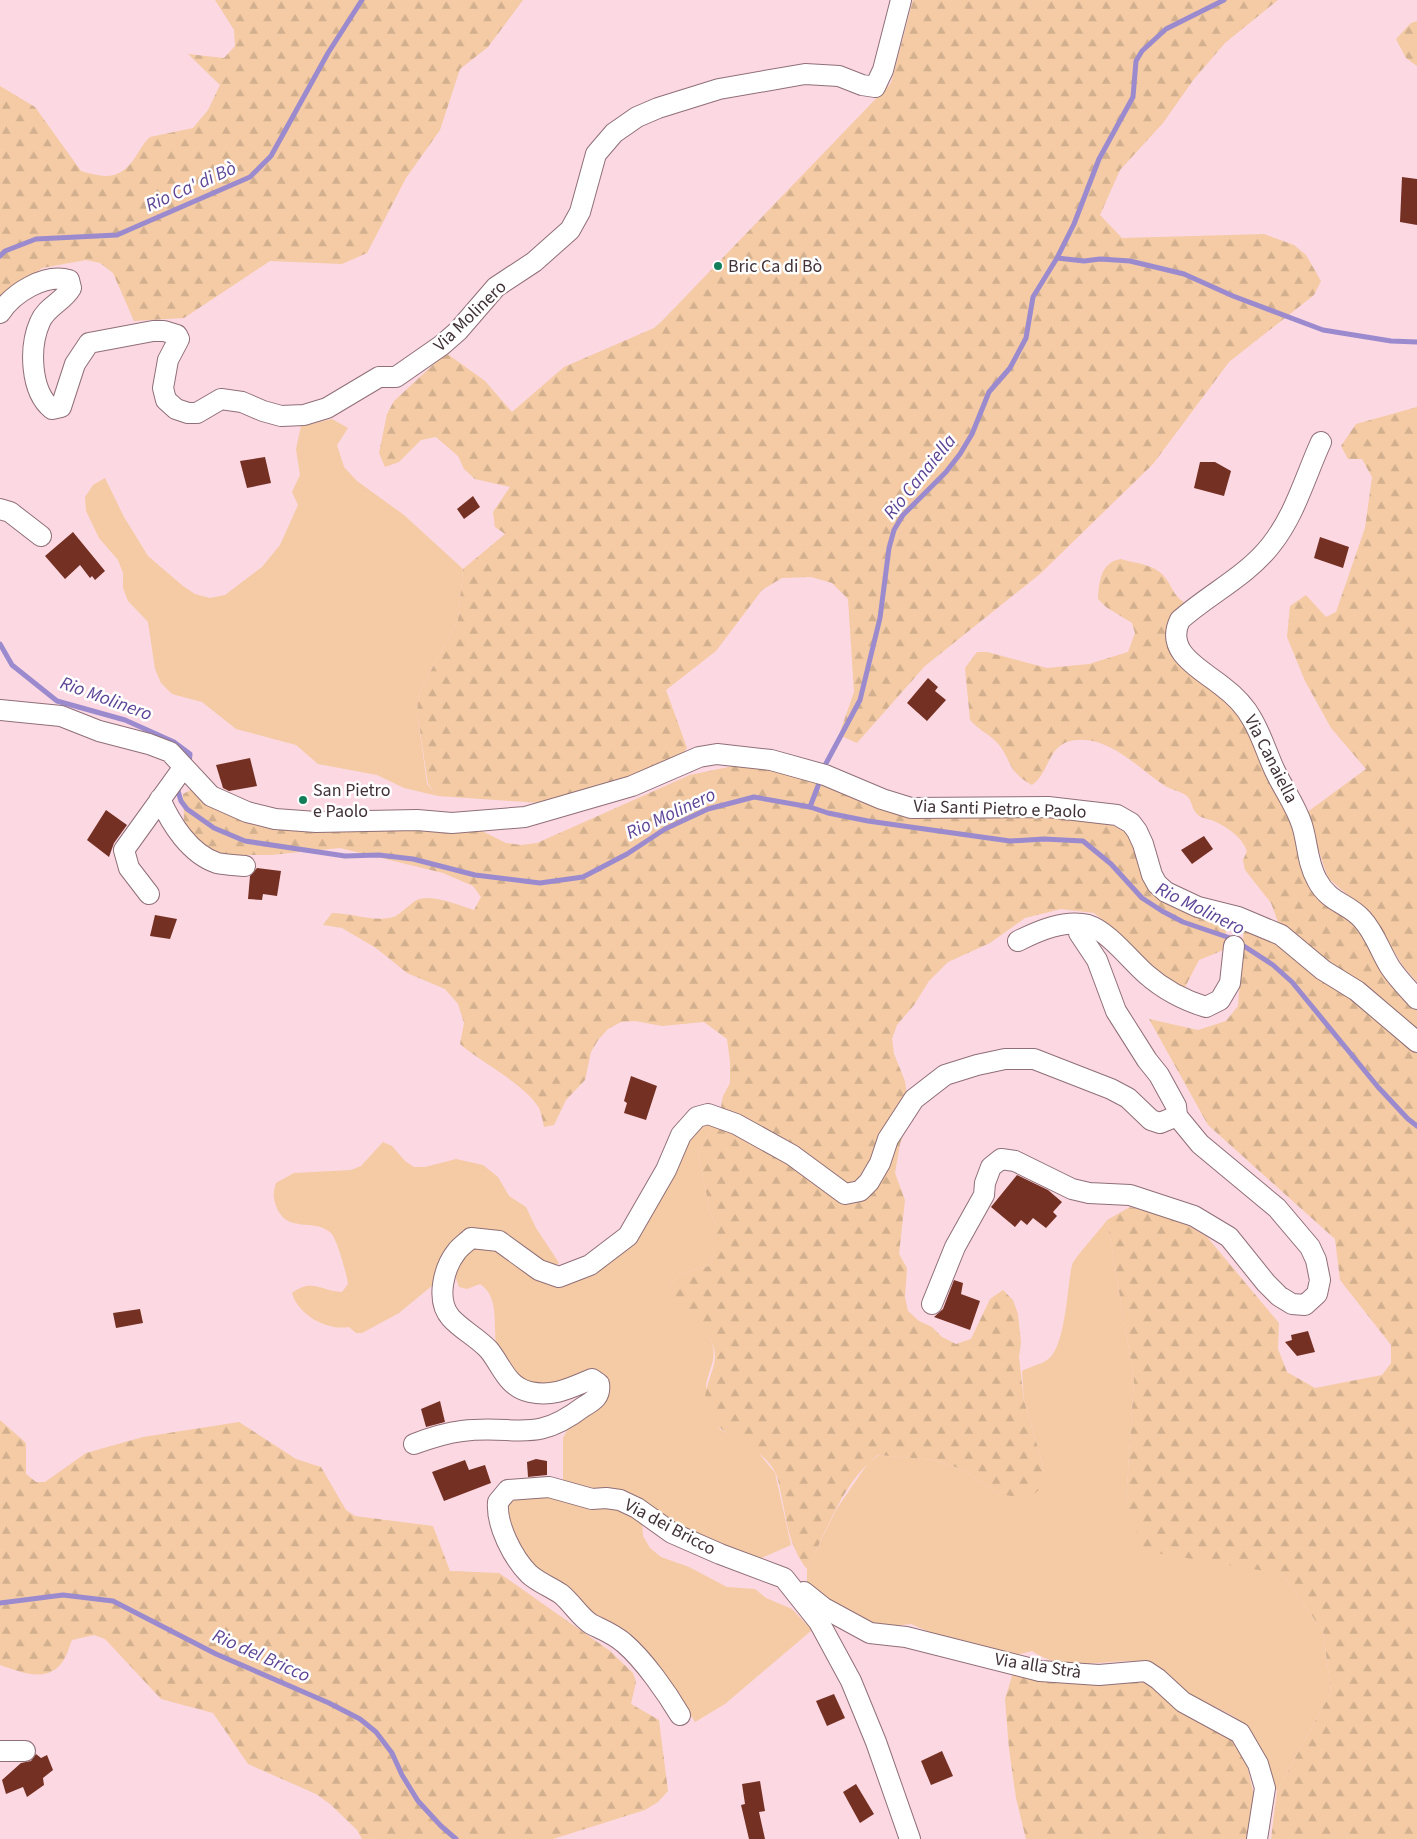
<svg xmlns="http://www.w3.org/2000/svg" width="1417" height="1839" viewBox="0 0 1417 1839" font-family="'Source Sans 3',sans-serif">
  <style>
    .grass { fill: #f4cba4 }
    .forest { fill: url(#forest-firs) }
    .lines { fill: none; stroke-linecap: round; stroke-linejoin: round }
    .stream { stroke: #9b8bce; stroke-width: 5 }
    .building { fill: #743023 }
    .minor-casing { stroke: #8f6f78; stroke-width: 22 }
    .minor { stroke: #fff; stroke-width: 20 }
    .poi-dot { fill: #137f5a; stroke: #fff; stroke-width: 2 }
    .labels { text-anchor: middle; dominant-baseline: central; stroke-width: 5; stroke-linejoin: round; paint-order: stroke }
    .poi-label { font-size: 18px; fill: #403236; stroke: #fff; text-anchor: start }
    .street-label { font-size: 18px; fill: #403236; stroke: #fff }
    .water-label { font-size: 19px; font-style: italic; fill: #5e4597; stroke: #fff }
  </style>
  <defs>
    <pattern id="forest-firs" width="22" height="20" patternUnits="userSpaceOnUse" patternTransform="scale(1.25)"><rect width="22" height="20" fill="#f4cba4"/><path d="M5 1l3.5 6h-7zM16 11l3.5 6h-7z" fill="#d2af8e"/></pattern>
  </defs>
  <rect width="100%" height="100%" fill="#fcd8e2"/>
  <g class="grass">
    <path d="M332,419L348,428L337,445L344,467L357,481L404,515L463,569L458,620L419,693L417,711L427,784L438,796L404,788L377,775L318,764L296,745L236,729L202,702L172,694L161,683L155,669L148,622L128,601L123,588V573L118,560L99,538L86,511L85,497L93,485L105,478L124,517L148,556L183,586L195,594L210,598L225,595L262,567L280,545L298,505L292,492L300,475L296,449L301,426Z"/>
    <path d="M706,1124L713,1125L698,1153L710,1211L715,1224V1253L709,1266L679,1274L670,1286C676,1325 702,1317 712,1343C717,1359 709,1369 706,1384C705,1393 717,1419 720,1429L757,1451L775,1473L791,1545L759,1559H752L594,1490L563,1484V1438L568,1429L608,1386L557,1389L523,1385C516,1376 502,1365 498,1354C491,1332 502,1298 480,1284L467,1289L459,1287L454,1273L459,1256L484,1242L550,1285L566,1283L601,1267L692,1129Z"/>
    <path d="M383,1142L392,1146L405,1161L414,1167H425L456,1159L483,1165L498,1177L509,1196L526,1207L536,1228L559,1263L553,1268L501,1234L473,1229L433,1285L399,1313L362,1333H356L349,1327C327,1331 298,1315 292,1293C313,1278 320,1291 342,1292L348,1284C347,1275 337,1239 331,1233C314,1217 287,1235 276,1206C273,1197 273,1192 276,1183L294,1173L351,1170L361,1166Z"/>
    <path d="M1107,1220L1134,1379L1126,1503L1226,1563L1282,1574L1323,1631L1331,1692L1277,1791C1267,1767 1260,1743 1242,1723C1233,1713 1200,1701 1186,1693C1167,1682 1155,1661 1131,1661C1097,1661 1062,1672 1032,1651L1012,1656L948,1640L911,1624L892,1626L866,1622L811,1591L807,1582V1569L836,1510L868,1463L879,1455L934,1460L961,1469L1000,1494L1044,1475L1042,1461L1024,1401L1022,1371C1031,1366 1040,1365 1047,1360C1066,1348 1067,1286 1072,1265C1074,1258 1101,1229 1107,1220Z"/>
    <path d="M523,1492L616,1505L642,1521L643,1536L650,1548L661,1557L689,1567L727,1587L755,1589L766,1598L792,1609L812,1630L725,1704L695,1722L683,1703L598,1618L539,1572L524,1555L507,1519V1505L511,1498Z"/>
  </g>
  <g class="forest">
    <path d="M215,0H523L488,47L460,69L440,130L406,178L367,253L342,264L270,261L184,318L134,321L113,273L100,263L86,260L42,268L0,300V86L35,107L81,171C105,178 120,181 136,156C140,150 144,142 150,137L193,128L208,110L220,85L188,54L224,58L235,46L234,30Z"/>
    <path d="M913,0H1278L1225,43L1194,79L1163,123L1120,170L1100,215L1122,238L1264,234L1294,245L1306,255L1321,281L1314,295L1229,362L1153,464L1040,574L925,666L857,743L839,735L854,692L848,599L832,583L811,577L782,578L762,590L716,651L666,690L687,748L678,760L598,791L540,803L438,796L428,784L417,711L419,693L458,620L463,569L505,534L495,527L493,512L510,487L475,479L464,469L458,456L436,437L421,440L399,462L385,467L379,453L387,414L394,401L446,353L485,381L512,412L564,367L654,328L661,322L891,83Z"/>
    <path d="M1417,21V66L1406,58L1396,39L1411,23Z"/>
    <path d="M1417,407V982L1403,966L1372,916L1328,878L1306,813L1366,769L1331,728L1305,681L1287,637L1290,606L1306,595L1326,617L1336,612L1365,528L1372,477L1362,459H1348L1341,446L1356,424Z"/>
    <path d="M1121,559C1137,564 1157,564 1167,580C1173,589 1174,596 1184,602L1170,624L1234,702L1287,803L1300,852L1352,916L1400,992L1417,1009V1035L1307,949L1278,922L1271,903L1245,870L1243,860L1247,851C1242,837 1227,827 1214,821C1209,819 1200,818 1197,814C1192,809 1192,802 1188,797C1183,792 1173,790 1167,787C1139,770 1108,732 1070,741C1047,747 1050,772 1032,785C1008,771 1013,765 1000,746C992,735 978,730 970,720L965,668L977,652H987L1047,668L1089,664L1128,652L1135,633L1132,623L1106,607L1098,599C1099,581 1101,562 1121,559Z"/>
    <path d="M738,765L798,776L875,806L926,818H1083L1112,825L1130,835L1160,897L1177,909L1226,922V949L1199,960L1183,991L1165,980L1119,933L1094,913L1061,909L1025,918L990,943L948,962L929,981L914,1005L897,1025L892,1039L894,1054L905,1081L910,1116L900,1144L895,1173L905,1200L899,1254L907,1268L905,1297L908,1311L919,1321L932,1327L942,1337L956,1344L971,1339L990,1299L1003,1290L1013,1300L1018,1314L1021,1343L1019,1357L1024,1401L1042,1461L1044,1475L1039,1490L1028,1499L1000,1494L961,1469L934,1460L878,1455C843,1481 827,1531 807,1569C790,1548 787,1524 782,1498C780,1490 779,1480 775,1472C761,1445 729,1442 712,1419C695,1397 714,1378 715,1357C716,1328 683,1324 673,1301C671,1297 671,1291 670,1286L679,1274L709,1266L715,1253V1224L710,1211L698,1153L720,1112L723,1096L730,1083V1062L727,1039L704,1022L662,1026L635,1021L621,1022L608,1029L598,1040L591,1052L585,1080L566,1100L554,1125L544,1127C543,1121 541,1113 539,1108C527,1086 481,1062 460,1044L464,1023L458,1004L445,989L407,973L376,948L342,928L323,925L332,913C351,913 370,921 389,918C399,917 407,906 415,901C430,892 459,906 474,910L481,897L473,886L443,873L340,848L271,855H222L203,847L191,833L184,820L183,794L192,789L218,807L478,829L506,843L521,845L537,843L690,775Z"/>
    <path d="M1244,927C1309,958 1364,1004 1417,1052V1839H1271L1277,1791L1331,1692L1323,1631L1282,1574L1144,1551L1126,1503L1134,1379L1107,1220L1130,1207L1181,1221L1207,1237L1279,1323L1278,1349L1287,1372L1315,1388L1382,1375L1391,1363V1345L1340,1280L1335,1239L1208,1125L1149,1019L1198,1030L1226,1021L1238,1006Z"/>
    <path d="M0,1420L26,1443V1474L36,1482H45L86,1453L143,1437L239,1422L296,1459L321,1467L346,1510L355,1516L433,1526L450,1571L499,1573L610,1651L633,1673L636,1682L631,1704L659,1720L668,1791L658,1802L645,1810L553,1839H362L357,1830L330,1804L316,1794L248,1764L213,1713L161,1699L105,1639L94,1635L72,1640C69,1647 66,1659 60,1665C44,1683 18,1671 0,1665Z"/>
    <path d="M1013,1673L1138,1677L1235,1739L1246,1761L1254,1795L1249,1839H1026L1016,1798L1009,1749L1005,1699Z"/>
  </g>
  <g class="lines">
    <g class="stream">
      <path d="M0,256L5,251L36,239L117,235L250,177L271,156L328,53L362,0"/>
      <path d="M1057,258L1084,261L1100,259L1130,261L1184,274L1233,296L1323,330L1391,341L1417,342"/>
      <path d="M0,644L12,665L57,701L125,720L174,742L190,754L189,765"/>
      <path d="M823,769L860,700L880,618L889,548L894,530L903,515L946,472L960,454L972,434L989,392L1010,368L1026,338L1033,297L1057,258L1074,224L1099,159L1133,97L1136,61L1142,51L1166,29L1224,0"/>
      <path d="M179,786L178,791L181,801L187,809L214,828L245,841L345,856L379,855L413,859L475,875L540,883L583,877L627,854L665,829L708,809L754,797L810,807L828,813L868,821L960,834L1010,841L1044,839L1083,841L1111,864L1142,898L1162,911L1183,922L1233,939L1273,965L1292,982L1378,1087L1408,1119L1417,1126"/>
      <path d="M810,807L821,778"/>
      <path d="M0,1603L63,1595L113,1601L216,1654L329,1703L360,1719L376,1732L392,1753L402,1775L418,1801L441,1826L456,1839"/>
    </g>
  </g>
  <g class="building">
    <path d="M1402,177L1417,179V225L1400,222Z"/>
    <path d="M265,457L271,483L247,488L240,461Z"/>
    <path d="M1200,462H1215L1231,471L1224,496L1194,488Z"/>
    <path d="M473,496L480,507L464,519L457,509Z"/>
    <path d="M73,532L105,571L95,580L92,576L90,578L80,565L65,579L45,556Z"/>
    <path d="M1320,537L1349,547L1343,568L1314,558Z"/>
    <path d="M928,678L938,687L935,691L946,700L927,721L907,703Z"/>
    <path d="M250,758L257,786L229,791L223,788L216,765Z"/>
    <path d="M106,810L127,825L114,843L109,857L87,840Z"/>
    <path d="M1204,836L1213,849L1192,864L1181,850Z"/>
    <path d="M257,868L281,871L277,896L263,894L262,900L248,899L250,876Z"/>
    <path d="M155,915L177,919L170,939L150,936Z"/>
    <path d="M631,1076L657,1086L646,1120L624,1113L627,1103L624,1101Z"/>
    <path d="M1017,1175L1048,1190L1062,1202L1053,1212L1057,1216L1046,1228L1033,1218L1027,1225L1021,1220L1015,1227L991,1207Z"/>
    <path d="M954,1280L963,1283L961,1294L980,1301L970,1330L934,1317L943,1309Z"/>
    <path d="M140,1309L143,1323L116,1328L113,1313Z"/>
    <path d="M1308,1331L1315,1352L1297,1356L1285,1342L1292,1340L1291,1335Z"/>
    <path d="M440,1401L445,1422L426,1427L421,1409Z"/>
    <path d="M536,1459L547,1461V1475L528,1477L527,1462Z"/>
    <path d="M465,1460L469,1470L485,1465L491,1483L444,1501L432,1472Z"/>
    <path d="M834,1694L845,1718L827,1726L816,1701Z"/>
    <path d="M942,1751L953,1776L931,1785L921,1761Z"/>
    <path d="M36,1754L41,1758L47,1755L53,1770L43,1778L44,1785L27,1797L23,1787L6,1794L2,1780L21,1763L31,1761Z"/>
    <path d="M760,1781L765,1811L759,1812L765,1839H749L741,1805L745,1804L742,1784Z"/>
    <path d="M856,1784L874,1814L860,1823L843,1792Z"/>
  </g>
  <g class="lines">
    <g class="minor-casing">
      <g id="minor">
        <path d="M0,313C13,293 45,273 69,280L71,288C63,302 46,307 40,322C29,347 30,391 52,409L61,407L75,364L89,343L153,331H164L177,335L179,339L168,360L163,388L166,400L176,409L188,413H197L221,399L242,402L263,411L281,416L304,415L327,408L379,377H396L442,345L458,331L496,287L534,262L570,230L580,212L596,154L614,133L637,117L658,108L719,89L805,74L839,76L862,85L875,87L883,70L901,0"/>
        <path d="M1321,442C1305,477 1295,515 1271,545C1247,576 1209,594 1180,620C1164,652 1201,669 1222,686C1234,695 1245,706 1252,719C1262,736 1267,754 1275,771C1284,790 1296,806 1302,825C1308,844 1307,862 1317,880C1329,903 1348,903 1362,919C1375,933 1380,951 1390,967C1398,979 1408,989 1417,999"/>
        <path d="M0,509L10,512L41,536"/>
        <path d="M0,710L61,716L99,731L149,744L170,752L211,796L247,812L275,819L316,822L417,820L452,823L525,817L632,786L699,757L717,754L771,760L825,775L882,799L911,808L1048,807L1117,815L1131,823L1137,831L1143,844L1152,875L1157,884L1166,892L1198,907L1238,917L1281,935L1323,970L1357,991L1417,1042"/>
        <path d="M160,799C171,824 190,854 217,863C226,865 236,865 245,866"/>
        <path d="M149,894L129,868L124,850L183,768"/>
        <path d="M1018,941C1038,931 1065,919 1088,925C1108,931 1130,960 1146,974C1164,990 1183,1000 1206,1007L1220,1000L1230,983L1234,946"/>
        <path d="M932,1304L955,1247L984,1195L985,1183L991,1167L1001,1159L1015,1161L1072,1189L1089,1193L1130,1195L1194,1216L1229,1237L1266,1283L1279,1296L1292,1304L1305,1305L1317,1294L1320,1280L1316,1260L1310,1247L1277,1208L1200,1144L1177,1116L1176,1106L1159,1075L1147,1060L1116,1011L1097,960L1079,933V924"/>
        <path d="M414,1444C430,1438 445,1433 462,1431C517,1424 533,1445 583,1407C593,1401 601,1397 599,1384L592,1379C570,1388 554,1397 530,1392C507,1387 502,1366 489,1350C478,1338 462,1330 451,1318C435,1300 444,1267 457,1251C461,1246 467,1242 471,1238L499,1241L539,1270L559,1277L590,1265L628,1236L666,1170L681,1135L697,1117L708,1114L736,1124L792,1155L845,1194L860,1191L869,1182L880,1163L888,1139L914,1099L945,1075L977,1065L1005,1059H1034L1111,1089L1128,1098L1151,1120L1160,1123L1177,1116"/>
        <path d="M804,1592L824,1608L870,1633L906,1637L1040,1671L1099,1675L1146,1671L1158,1679L1183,1702L1240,1733L1258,1764L1265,1788L1257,1839"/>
        <path d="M680,1715C667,1693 644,1660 624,1643C614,1634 603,1630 591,1624C580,1617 572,1603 561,1594C551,1587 539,1583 529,1574C513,1558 496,1525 498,1502L508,1490L549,1487L592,1499L606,1498L620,1500L637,1508L672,1533L720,1554L784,1578L819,1622L851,1681L876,1742L910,1839"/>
        <path d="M0,1751H25"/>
      </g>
    </g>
    <use href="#minor" class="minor"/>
  </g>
  <g class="poi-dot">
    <circle cx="718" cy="266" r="5"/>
    <circle cx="303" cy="800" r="5"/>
  </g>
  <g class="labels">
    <g class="poi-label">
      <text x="728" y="266">Bric Ca di Bò</text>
      <text x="313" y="790">San Pietro<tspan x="313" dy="21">e Paolo</tspan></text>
    </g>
    <g class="street-label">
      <text transform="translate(470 316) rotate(-44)">Via Molinero</text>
      <text transform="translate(1271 759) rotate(63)">Via Canaiella</text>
      <text transform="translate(1000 809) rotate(2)">Via Santi Pietro e Paolo</text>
      <text transform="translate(670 1527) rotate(28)">Via dei Bricco</text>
      <text transform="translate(1038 1666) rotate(9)">Via alla Strà</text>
    </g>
    <g class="water-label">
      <text transform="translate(191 187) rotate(-24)">Rio Ca' di Bò</text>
      <text transform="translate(920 477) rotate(-51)">Rio Canaiella</text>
      <text transform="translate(106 699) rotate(20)">Rio Molinero</text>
      <text transform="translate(671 814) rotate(-25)">Rio Molinero</text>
      <text transform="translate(1200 909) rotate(26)">Rio Molinero</text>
      <text transform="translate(261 1656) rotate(24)">Rio del Bricco</text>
    </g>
  </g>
</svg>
